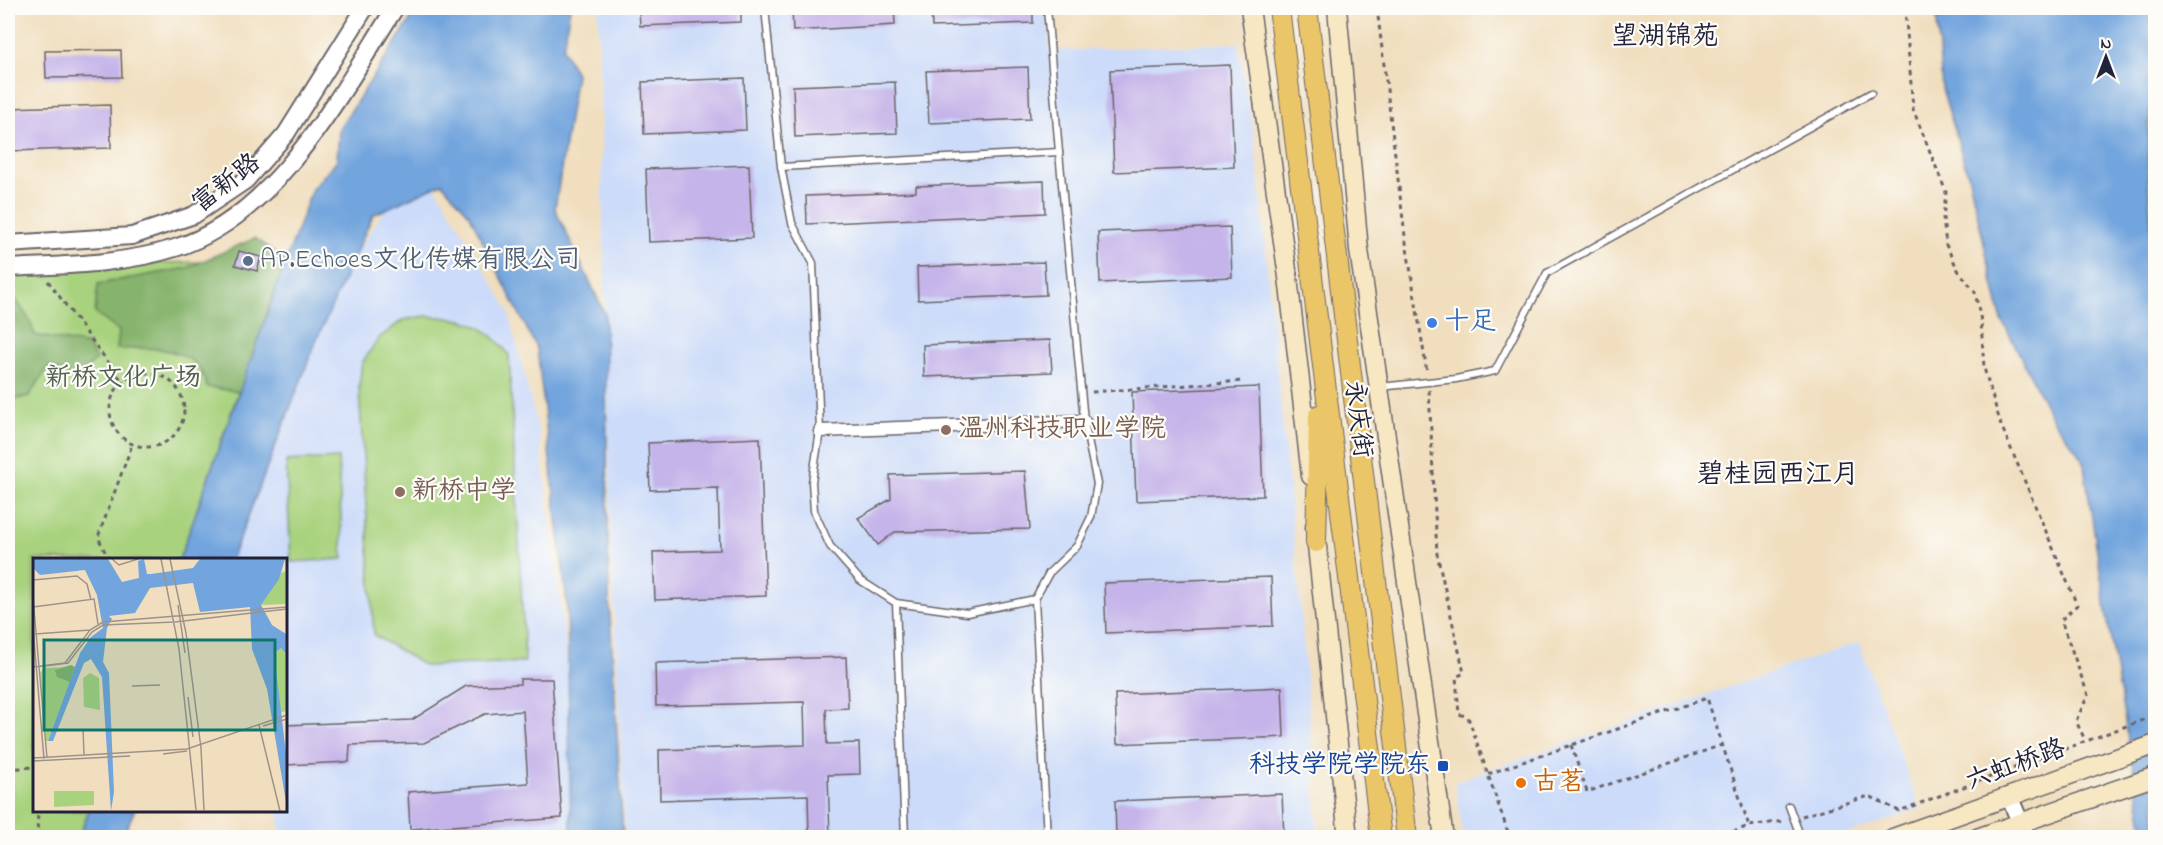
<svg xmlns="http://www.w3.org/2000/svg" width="2163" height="845" viewBox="0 0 2163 845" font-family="'Indie Flower','LXGW WenKai TC',sans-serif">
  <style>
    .built { fill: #ccdbf9 }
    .green { fill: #a8d27d; stroke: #657a5c; stroke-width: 1.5 }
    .forest { fill: #86b46c; stroke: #546b54; stroke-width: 1.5 }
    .water { fill: #72a4dd; stroke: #4a638c; stroke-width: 1.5 }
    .building { fill: #c5b4e9 }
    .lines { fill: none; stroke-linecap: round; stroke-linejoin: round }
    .service-casing { stroke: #6a6469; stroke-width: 9 }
    .minor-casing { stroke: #6a6469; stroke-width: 15 }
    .tertiary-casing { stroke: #6a6469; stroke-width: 20 }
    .secondary-casing { stroke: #6a6469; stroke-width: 21 }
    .primary-casing { stroke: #6a6469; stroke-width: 22 }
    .path { stroke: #6a6469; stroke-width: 3; stroke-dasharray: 4.5 4.5; stroke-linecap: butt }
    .service { stroke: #fff; stroke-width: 6 }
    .minor { stroke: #fff; stroke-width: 12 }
    .tertiary { stroke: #fff; stroke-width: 16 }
    .secondary { stroke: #f7e8c3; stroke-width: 18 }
    .primary { stroke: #ebc669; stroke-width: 20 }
    .service-dot { fill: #5c6f8a; stroke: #fdfcf7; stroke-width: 2 }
    .shop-dot { fill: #3f7fe0; stroke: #fdfcf7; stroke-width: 2 }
    .education-dot { fill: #8d6e63; stroke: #fdfcf7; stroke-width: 2 }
    .transit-dot { fill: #1a4fb4; stroke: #fdfcf7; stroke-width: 2 }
    .food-dot { fill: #e8710a; stroke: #fdfcf7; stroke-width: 2 }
    .labels { text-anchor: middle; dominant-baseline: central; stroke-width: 4.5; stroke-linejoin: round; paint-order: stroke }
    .street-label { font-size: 26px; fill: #22223b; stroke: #fdfcf7 }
    .service-label { font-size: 26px; fill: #4e5e75; stroke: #fdfcf7; text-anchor: start }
    .shop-label { font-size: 26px; fill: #366cbe; stroke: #fdfcf7; text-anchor: start }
    .park-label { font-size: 26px; fill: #516052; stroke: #fdfcf7 }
    .education-label { font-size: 26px; fill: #785e54; stroke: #fdfcf7; text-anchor: start }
    .transit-label { font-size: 26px; fill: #164399; stroke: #fdfcf7; text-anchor: end }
    .food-label { font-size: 26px; fill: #c56008; stroke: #fdfcf7; text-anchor: start }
    .neighbourhood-label { font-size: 27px; fill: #22223b; stroke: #fdfcf7 }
    .inset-road { fill: none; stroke: #9e938a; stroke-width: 1.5 }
    .view { fill: #0f766e; fill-opacity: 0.15; stroke: #0f766e; stroke-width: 3 }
    .inset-edge { fill: none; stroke: #22223b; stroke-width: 3 }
  </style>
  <rect width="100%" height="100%" fill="#fdfcf7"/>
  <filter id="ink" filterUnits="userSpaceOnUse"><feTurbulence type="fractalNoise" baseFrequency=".0167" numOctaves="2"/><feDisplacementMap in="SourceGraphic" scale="12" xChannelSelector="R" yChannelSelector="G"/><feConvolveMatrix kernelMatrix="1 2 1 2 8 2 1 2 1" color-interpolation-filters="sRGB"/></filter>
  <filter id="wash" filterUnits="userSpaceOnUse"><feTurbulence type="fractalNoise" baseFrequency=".008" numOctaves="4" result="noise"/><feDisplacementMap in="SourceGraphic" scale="24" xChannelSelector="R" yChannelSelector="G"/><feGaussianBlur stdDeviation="1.35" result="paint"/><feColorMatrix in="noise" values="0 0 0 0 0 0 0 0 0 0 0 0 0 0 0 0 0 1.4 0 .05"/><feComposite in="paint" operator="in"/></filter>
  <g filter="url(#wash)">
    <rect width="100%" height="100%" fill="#f0debe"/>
    <g class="built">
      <path d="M598,8H1048L1050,51L1238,43L1255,143L1303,633L1318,837H625L611,546Z"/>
      <path d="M436,187L508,309L539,432L570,682L574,828L415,837H281L278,811L285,810V560H227L344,273L392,198Z"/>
      <path d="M1859,642L1920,809L1838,837H1463L1455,782Z"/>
    </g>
    <g class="green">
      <path d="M2155,95V267C2148,211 2144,153 2151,97Z"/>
      <path d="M285,260L179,560H34V810L89,811L79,837H10L8,808V267Z"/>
      <path d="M426,316C466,319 484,321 509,355L525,662L425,666L374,635L359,387L362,363L379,338L403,320Z"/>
      <path d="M338,458L343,559L291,562L286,461Z"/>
    </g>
    <g class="forest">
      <path d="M255,238L285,260L240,392L207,387C204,380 202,369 197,365C175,345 144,348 117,349L119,331L95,313L98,284L187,268Z"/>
      <path d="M10,291L29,319L35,335L88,345L96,360L74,379L49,366L29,396L8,401V292Z"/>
    </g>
    <g class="water">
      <path d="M418,8H570L563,49L576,74L555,209L605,314L609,596L623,837H571L567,604L537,349L469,214L442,183L373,215L317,339L231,560H179L312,189L337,160L339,129Z"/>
      <path d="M1936,8H2155V95L2151,97C2144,153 2148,211 2156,267L2155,837H2146L2144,831L2107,617L2083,459L2053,420L2001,318L1969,178L1942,88Z"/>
      <path d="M89,810H134V811L123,837H79Z"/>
    </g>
    <g id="blocks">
      <g class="building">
        <path d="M639,8H741V22L640,26Z"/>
        <path d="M792,8H894L895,25L793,31Z"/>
        <path d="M931,8H1033V23L932,27Z"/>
        <path d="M121,50L122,77L46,78L45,51Z"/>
        <path d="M1230,65L1234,167L1114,172L1110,70Z"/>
        <path d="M1028,67L1030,119L929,123L926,71Z"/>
        <path d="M744,78L746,130L644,134L642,82Z"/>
        <path d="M895,82L897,133L795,137L793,86Z"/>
        <path d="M110,105L111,148L8,151V108Z"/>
        <path d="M749,165L752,238L649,242L646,169Z"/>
        <path d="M1044,181L1045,213L807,224L806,196L916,192V186Z"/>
        <path d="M1230,227L1232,277L1100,283L1098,232Z"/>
        <path d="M239,251L261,257L257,271L235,265Z"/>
        <path d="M1044,262L1046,295L918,300L917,267Z"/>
        <path d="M1050,340L1052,372L924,377L923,345Z"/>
        <path d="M1259,387L1263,496L1136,501L1132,392Z"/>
        <path d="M760,438L766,596L655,600L653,552L720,550L718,488L650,490L648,443Z"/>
        <path d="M1025,471L1030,529L895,532L878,545L858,518L891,499L890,475Z"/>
        <path d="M1271,577L1273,626L1106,633L1104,583Z"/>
        <path d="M846,657L848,708L826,709L827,744L859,743L860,774L828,775L830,837H809L808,795L660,800L659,750L805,745L804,702L656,706L655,663Z"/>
        <path d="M520,679H552L562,818L410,829L408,792L528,783L523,711L485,714L424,743L350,745L349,762L285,765V725L412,720L466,686L520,684Z"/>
        <path d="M1282,687L1284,737L1117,744L1115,694Z"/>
        <path d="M1282,794L1284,837H1116L1115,801Z"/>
      </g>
    </g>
  </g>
  <g filter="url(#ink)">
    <use href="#blocks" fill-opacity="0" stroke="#6a6469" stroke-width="1.5"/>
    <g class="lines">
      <g class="service-casing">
        <g id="service">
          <path d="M765,8L781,167L792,223L813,263L820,431L812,482L814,511L830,546L860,580L896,603L967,613L1035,599L1049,573L1077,546L1091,517L1097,484L1084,421L1059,152L781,167"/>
          <path d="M1047,8L1059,152"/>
          <path d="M1380,387L1456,379L1495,371L1547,273L1871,93"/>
          <path d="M1035,599L1047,838"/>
          <path d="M896,603L905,838"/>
          <path d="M1789,806L1801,838"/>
        </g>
      </g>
      <g class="minor-casing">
        <path id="minor" d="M820,431L1084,421"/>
      </g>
      <g class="tertiary-casing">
        <g id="tertiary">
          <path d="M8,244L132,236L194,215L246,180L286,134L365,8"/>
          <path d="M8,268C63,265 121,265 175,248C277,217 341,92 395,8"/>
          <path d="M2009,796L2027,838"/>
        </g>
      </g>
      <g class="secondary-casing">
        <g id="secondary">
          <path d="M1250,8L1288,277L1311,476"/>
          <path d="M1337,8L1359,250L1444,838"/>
          <path d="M1315,527L1348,838"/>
          <path d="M1893,838L2156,744"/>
          <path d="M1977,838L2156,776"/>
        </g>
      </g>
      <g class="primary-casing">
        <g id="primary">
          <path d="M1279,8L1381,838"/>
          <path d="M1307,8L1407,838"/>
          <path d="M1316,542L1319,415"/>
        </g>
      </g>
      <g class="path">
        <path d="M1377,8L1405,236L1427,372"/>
        <path d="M1905,8L1913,109L1946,192L1943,218L1946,245L1958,270L1975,292L1981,321L1984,368L2001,425L2077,605L2061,620L2088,695L2076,721L2085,740"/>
        <path d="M48,281L122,381"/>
        <circle cx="147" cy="410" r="37"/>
        <path d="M1429,390L1437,554L1464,673L1456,677L1459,714L1468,717L1510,838"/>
        <path d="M1092,392L1243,381"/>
        <path d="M109,560L98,537L132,445"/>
        <path d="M1571,745L1587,792L1722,745"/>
        <path d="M8,769L34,767"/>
        <path d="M1488,774L1707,698L1749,826"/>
        <path d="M1802,816L1869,796L1899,811L2156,715"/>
        <path d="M37,838L38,810"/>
        <path d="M1716,838L1749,826L1784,821"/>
      </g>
      <use href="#service" class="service"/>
      <use href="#minor" class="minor"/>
      <use href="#tertiary" class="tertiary"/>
      <use href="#secondary" class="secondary"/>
      <use href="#primary" class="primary"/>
    </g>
  </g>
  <circle class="service-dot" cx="248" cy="261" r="6"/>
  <circle class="shop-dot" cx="1432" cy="323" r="6"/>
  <g class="education-dot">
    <circle cx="946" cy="430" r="6"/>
    <circle cx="400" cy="492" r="6"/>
  </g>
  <rect class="transit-dot" x="1437" y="760" width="12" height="12" rx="3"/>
  <circle class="food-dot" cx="1521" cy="783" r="6"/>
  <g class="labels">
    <g class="street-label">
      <text transform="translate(227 184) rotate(-38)">富新路</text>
      <text transform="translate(1357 419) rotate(83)">永庆街</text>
      <text transform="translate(2016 766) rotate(-20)">六虹桥路</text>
    </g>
    <g class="service-label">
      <text x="260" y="261">AP.Echoes文化传媒有限公司</text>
    </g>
    <g class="shop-label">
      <text x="1444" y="323">十足</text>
    </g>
    <g class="park-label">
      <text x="123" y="379">新桥文化广场</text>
    </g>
    <g class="education-label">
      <text x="958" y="430">温州科技职业学院</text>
      <text x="412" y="492">新桥中学</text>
    </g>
    <g class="transit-label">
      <text x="1431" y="766">科技学院学院东</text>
    </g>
    <g class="food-label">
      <text x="1533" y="783">古茗</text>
    </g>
    <g class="neighbourhood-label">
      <text x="1665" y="37">望湖锦苑</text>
      <text x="1778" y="475">碧桂园西江月</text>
    </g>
  </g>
  <g transform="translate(33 558)">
    <rect width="254" height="254" fill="#f0debe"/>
    <path d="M253,13V46L228,47L248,15ZM248,90L253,96V153L247,155L241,100V92ZM42,109L15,183H13L7,115L11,110ZM57,115L66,120L67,152L51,149L50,120ZM21,233H61V247L21,249Z" fill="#a8d27d"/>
    <path d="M38,107L42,109L37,124L24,119L22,112Z" fill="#86b46c"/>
    <path d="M0,1H75L89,24L106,20L105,3L111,1L114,16H118L160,10L167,1H252L246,21L228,47L239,67L253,76V96L248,90L241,95L253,195V244L234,131L219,91L217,49L167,54L160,25L117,30L102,55L76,58L79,61L74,70L70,104L76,115L81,234L78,253L69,119L58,101L51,105L20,183H15L47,95L58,79L70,70L64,37L52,12L7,17L0,10Z" fill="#72a4dd"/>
    <path class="inset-road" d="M79,1L86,7L105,1M128,1L146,91L163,252M137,1L153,75L168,190L171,252M0,22L44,18L54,26L58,42M0,40L14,200M145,47L152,95M0,49L61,41L65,66M0,70L11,201M2,76L57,72M0,109L32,105L57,72L70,64L254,49M3,109L35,105L59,74L70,67L142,64L254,51M99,128L127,127M155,139L160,179M226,167L247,253M230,168L254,161M50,171L51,197M130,196L154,193M0,200L154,191L254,157M0,203L97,198"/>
    <path class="view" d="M11,82H242V172H11Z"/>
    <rect width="254" height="254" class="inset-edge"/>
  </g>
  <rect width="2163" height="845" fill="none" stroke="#fdfcf7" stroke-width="30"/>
  <g transform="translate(2106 57)" stroke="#fdfcf7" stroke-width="4.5" paint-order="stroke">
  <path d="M0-4.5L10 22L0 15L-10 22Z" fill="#22223b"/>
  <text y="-9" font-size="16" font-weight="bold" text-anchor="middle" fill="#22223b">N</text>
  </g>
</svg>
